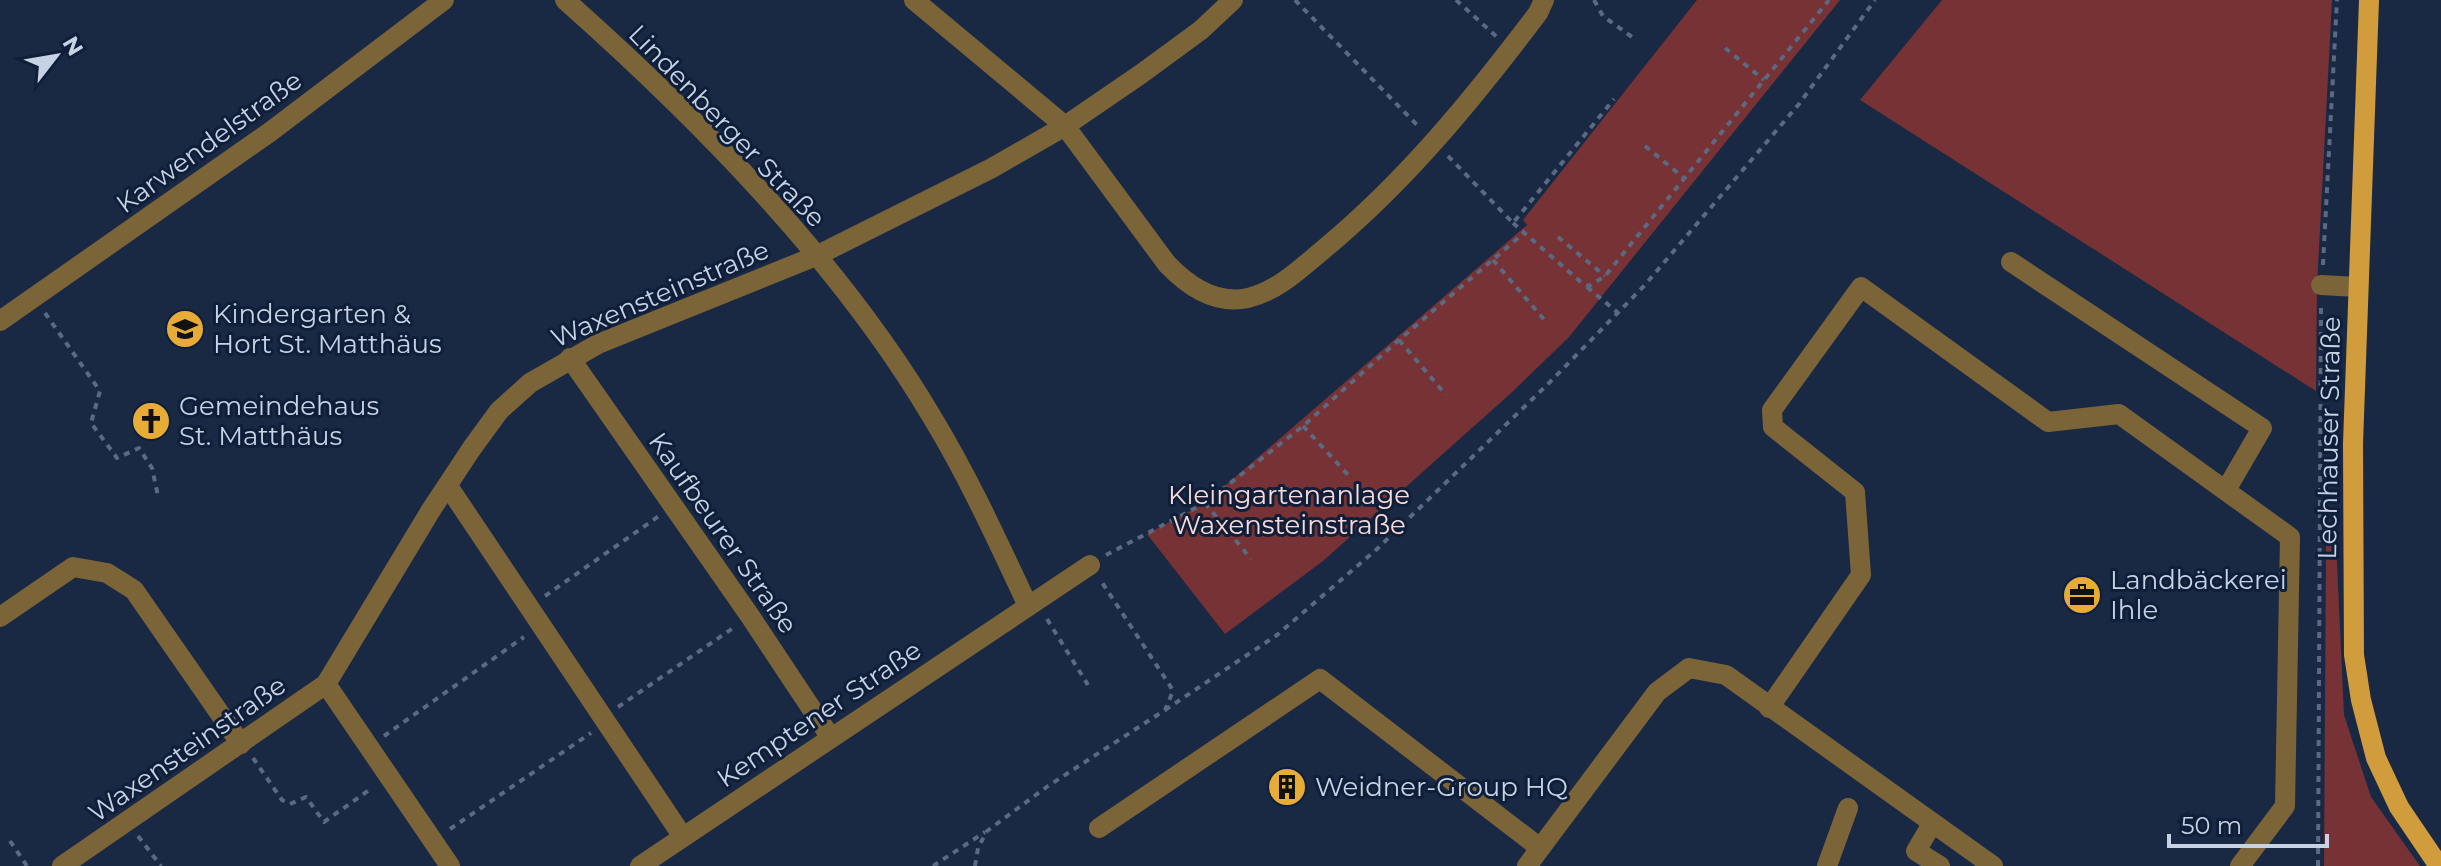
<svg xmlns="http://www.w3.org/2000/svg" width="2441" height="866" viewBox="0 0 2441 866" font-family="Montserrat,sans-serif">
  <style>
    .green { fill: #763235 }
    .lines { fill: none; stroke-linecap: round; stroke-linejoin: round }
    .path { stroke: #5b6981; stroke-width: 4; stroke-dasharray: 6 6; stroke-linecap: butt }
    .minor { stroke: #7c6439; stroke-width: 20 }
    .major { stroke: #d09c3c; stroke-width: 20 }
    .labels { text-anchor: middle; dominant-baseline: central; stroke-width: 6; stroke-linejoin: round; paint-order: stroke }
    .street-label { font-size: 26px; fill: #c7d2e4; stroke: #0f1f39 }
    .poi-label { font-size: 26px; fill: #c7d2e4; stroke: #0f1f39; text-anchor: start }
    .park-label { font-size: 26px; fill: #fad9d9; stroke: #0f1f39 }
  </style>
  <rect width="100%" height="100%" fill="#192944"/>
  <g class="green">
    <path d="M1697,0H1840L1569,337L1510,394L1323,561L1225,634L1147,534L1205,503L1527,225L1523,220Z"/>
    <path d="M1942,0H2332L2317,286L2316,391L1860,100Z"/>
    <path d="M2336,541L2344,715L2371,797L2420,866H2324L2326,544Z"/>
  </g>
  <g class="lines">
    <g class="path">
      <path d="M1295,0L1419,127"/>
      <path d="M1456,0L1497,37"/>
      <path d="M1594,0L1603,16L1632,37"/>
      <path d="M1725,48L1764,80"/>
      <path d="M1645,146L1684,178"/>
      <path d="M1448,156L1513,223L1614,99"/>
      <path d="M1513,223L1582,283L1589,286L1605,276L1829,0"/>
      <path d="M1558,237L1605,276"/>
      <path d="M1493,260L1547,323"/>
      <path d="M2323,265L2337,0"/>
      <path d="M1587,287L1617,312"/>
      <path d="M45,313L100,391L91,423L117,458L139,448L152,468L158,496"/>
      <path d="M1399,340L1446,395"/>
      <path d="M1303,426L1350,477"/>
      <path d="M1205,503L1251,559"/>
      <path d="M1106,555L1205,503L1303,426L1399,340L1524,233"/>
      <path d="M545,596L659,516"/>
      <path d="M1047,619L1088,685"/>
      <path d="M618,707L736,626"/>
      <path d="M1165,710L1277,635L1377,549L1548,384L1644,286L1799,104L1875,0"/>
      <path d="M384,736L524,637"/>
      <path d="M253,758L282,800L290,804L306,797L324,822L372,788"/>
      <path d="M450,829L591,733"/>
      <path d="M138,836L161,866"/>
      <path d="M10,841L27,866"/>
      <path d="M933,866L985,832"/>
      <path d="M975,866L978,848L987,831L1048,786L1165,710L1173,691L1169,684L1101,581"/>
      <path d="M2318,866L2321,306"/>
    </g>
    <g class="minor">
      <path d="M565,0C699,119 840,262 932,417C969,478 998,542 1028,606"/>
      <path d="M914,0L1065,126L1167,264C1188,286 1216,305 1248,298C1278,291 1301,268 1324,249C1407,180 1473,99 1538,13L1544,0"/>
      <path d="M2011,262L2262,428L2226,490"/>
      <path d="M2321,285L2358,287"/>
      <path d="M0,321L270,132L444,0"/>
      <path d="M570,358L750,616L831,738"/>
      <path d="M448,486L683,837"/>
      <path d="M0,617L73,567L107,573L134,590L241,744"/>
      <path d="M326,684L450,866"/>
      <path d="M1769,708L1861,575L1855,492L1773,427L1772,410L1861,287L2048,422L2119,414L2290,537L2285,806L2240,866"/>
      <path d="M1932,824L1916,851L1940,866"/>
      <path d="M1099,828L1320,679L1540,848"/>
      <path d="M62,866L326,684L431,510L472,448L499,411L530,383L598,344L816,256L992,168L1065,126L1141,74L1201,30L1233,0"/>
      <path d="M640,866L1090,565"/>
      <path d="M1527,866L1657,692L1689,668L1726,675L1993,866"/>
      <path d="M1827,866L1848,808"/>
    </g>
    <path class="major" d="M2369,0L2353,444L2354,655L2361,700L2376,758L2399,807L2439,866"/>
  </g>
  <defs>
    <g id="school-disc" transform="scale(2)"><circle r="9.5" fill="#e7ac37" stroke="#0f1f39"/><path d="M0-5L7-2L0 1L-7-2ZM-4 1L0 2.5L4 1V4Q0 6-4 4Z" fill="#111"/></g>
    <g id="church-disc" transform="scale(2)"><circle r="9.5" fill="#e7ac37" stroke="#0f1f39"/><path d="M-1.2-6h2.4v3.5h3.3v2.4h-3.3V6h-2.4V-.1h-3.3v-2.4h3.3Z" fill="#111"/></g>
    <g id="office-disc" transform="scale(2)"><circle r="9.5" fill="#e7ac37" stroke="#0f1f39"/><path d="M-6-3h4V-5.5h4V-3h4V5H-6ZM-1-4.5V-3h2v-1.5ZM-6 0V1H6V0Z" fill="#111"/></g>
    <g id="building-disc" transform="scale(2)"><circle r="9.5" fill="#e7ac37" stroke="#0f1f39"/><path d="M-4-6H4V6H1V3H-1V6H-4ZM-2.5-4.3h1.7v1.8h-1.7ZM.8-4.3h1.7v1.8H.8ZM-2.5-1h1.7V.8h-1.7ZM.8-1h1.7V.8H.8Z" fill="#111"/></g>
  </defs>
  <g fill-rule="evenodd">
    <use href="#school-disc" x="185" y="329"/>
    <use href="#church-disc" x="151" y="421"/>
    <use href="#office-disc" x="2082" y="595"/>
    <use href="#building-disc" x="1287" y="787"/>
  </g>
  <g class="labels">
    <g class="street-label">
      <text transform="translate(727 126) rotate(46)">Lindenberger Straße</text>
      <text transform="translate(209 142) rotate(-36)">Karwendelstraße</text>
      <text transform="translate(660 294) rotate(-23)">Waxensteinstraße</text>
      <text transform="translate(2329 438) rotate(-89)">Lechhauser Straße</text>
      <text transform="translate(723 533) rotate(55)">Kaufbeurer Straße</text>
      <text transform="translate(819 714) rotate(-34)">Kemptener Straße</text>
      <text transform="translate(187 749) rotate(-35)">Waxensteinstraße</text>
    </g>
    <g class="poi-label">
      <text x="213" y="314">Kindergarten &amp;<tspan x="213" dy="30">Hort St. Matthäus</tspan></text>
      <text x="179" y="406">Gemeindehaus<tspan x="179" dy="30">St. Matthäus</tspan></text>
      <text x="2110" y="580">Landbäckerei<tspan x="2110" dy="30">Ihle</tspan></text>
      <text x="1315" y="787">Weidner-Group HQ</text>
    </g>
    <g class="park-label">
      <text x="1289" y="495">Kleingartenanlage<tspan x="1289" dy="30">Waxensteinstraße</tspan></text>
    </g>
  </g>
  <g transform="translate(56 56) rotate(59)" stroke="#0f1f39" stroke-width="6" paint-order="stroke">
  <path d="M0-6L14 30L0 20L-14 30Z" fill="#c7d2e4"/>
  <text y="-12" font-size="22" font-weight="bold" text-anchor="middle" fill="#c7d2e4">N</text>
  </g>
  <path d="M2169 834v12h158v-12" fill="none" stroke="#c7d2e4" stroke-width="4"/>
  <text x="2181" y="834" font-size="24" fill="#c7d2e4" stroke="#0f1f39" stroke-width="6" paint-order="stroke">50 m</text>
</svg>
